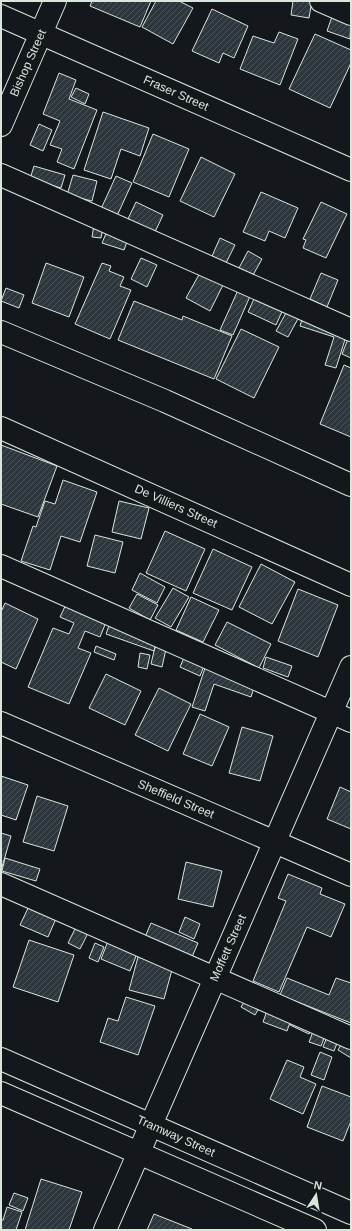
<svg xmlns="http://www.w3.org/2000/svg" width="352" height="1231" viewBox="0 0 352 1231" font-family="Helvetica,sans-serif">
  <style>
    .building { fill: url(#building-hatch); stroke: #d8e6dc }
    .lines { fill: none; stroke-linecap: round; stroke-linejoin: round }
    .minor-casing { stroke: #d8e6dc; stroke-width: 24 }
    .minor { stroke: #14181c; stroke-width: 22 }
    .labels { text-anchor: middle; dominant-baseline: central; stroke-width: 3; stroke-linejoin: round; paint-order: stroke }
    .street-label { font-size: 12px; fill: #d8e6dc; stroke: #14181c }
  </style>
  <defs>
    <pattern id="building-hatch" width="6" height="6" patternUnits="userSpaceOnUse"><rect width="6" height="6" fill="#2c363c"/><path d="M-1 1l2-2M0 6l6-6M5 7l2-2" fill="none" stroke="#4a5358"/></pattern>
  </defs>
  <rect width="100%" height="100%" fill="#14181c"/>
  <g class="building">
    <path d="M92,1H151L140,27L90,6Z"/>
    <path d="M156,1H179L193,8L173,44L142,27Z"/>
    <path d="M293,1H312L309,18L291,15Z"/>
    <path d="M212,9L248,26L234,58L223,53L219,63L192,51Z"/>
    <path d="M334,11L351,17L350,39L327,31Z"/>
    <path d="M279,32L298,39L280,85L240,69L253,36L274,43Z"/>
    <path d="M315,34L351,50V63L330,108L289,89Z"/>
    <path d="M59,73L76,80L69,99L97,110L74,169L57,162L62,149L50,145L60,121L43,114Z"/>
    <path d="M76,88L89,94L85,104L71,97Z"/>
    <path d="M103,112L149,128L140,156L121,149L111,179L84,170Z"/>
    <path d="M39,124L52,130L43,151L30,145Z"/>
    <path d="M153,134L189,149L169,197L133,182Z"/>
    <path d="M201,157L235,174L214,217L180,201Z"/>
    <path d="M34,166L65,175L61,188L30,179Z"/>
    <path d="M73,175L97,181L92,201L67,195Z"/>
    <path d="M116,176L132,183L116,218L100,211Z"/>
    <path d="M261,192L298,208L285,238L269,231L265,241L243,232Z"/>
    <path d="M136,202L163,215L154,234L127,221Z"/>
    <path d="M321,202L347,214L326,258L303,248L306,240L303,239Z"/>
    <path d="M94,225L103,226L101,238L92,237Z"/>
    <path d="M108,229L129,236L124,250L102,243Z"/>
    <path d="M220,238L235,245L226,263L212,256Z"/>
    <path d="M248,251L262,259L253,275L239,268Z"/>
    <path d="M141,258L157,265L147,287L131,279Z"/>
    <path d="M46,263L84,277L69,317L32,303Z"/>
    <path d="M102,263L111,266L109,271L124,277L120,286L131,290L110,339L75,324Z"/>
    <path d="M201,271L224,283L210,311L186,298Z"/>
    <path d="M321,273L338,280L327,307L310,299Z"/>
    <path d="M6,288L24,295L19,308L1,301Z"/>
    <path d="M239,288L251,294L233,335L220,330Z"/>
    <path d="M257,292L285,305L276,325L248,312Z"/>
    <path d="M134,301L182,320L183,316L232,336L214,379L118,340Z"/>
    <path d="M287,311L299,317L288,337L276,331Z"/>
    <path d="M303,316L348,330L336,368L325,365L334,337L300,326Z"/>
    <path d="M241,329L279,347L254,398L216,379Z"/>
    <path d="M350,334L351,335V358L342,354Z"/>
    <path d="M344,365L351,368V437L320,424Z"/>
    <path d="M1,445L57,466L38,517L1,504Z"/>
    <path d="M63,480L97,492L80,542L61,536L50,570L21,561L33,526L36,527L45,501L55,504Z"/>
    <path d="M119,501L149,508L141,539L112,532Z"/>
    <path d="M165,531L205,549L186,591L146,573Z"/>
    <path d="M95,535L123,542L115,573L87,566Z"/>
    <path d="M213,549L252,567L232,610L193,593Z"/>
    <path d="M261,564L295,582L272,624L239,607Z"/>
    <path d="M140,573L165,587L157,603L132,590Z"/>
    <path d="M173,588L189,597L171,627L155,618Z"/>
    <path d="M298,589L338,605L318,657L278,641Z"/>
    <path d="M137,594L158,605L150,620L129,608Z"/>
    <path d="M191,597L219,610L203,642L176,630Z"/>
    <path d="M69,598L109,615L100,637L85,631L78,648L91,653L69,704L28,687L53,628L69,634L74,623L60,617Z"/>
    <path d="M5,603L38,619L16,669L1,662V612Z"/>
    <path d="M111,620L158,636L154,651L106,634Z"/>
    <path d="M227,622L271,644L259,668L215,645Z"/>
    <path d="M96,646L116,654L114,660L94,652Z"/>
    <path d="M155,647L166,649L162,667L151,664Z"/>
    <path d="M140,653L150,655L147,669L138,667Z"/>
    <path d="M186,653L206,661L200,676L180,667Z"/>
    <path d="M266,657L292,666L288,677L263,668Z"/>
    <path d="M207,662L257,678L251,697L214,684L205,711L192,707Z"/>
    <path d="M106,674L141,691L125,725L89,708Z"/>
    <path d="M159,688L191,704L168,751L135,735Z"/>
    <path d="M200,714L229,727L212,766L183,754Z"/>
    <path d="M242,727L273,736L260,781L229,773Z"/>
    <path d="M1,776L28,785L16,820L1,815Z"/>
    <path d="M340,787L351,792V829L327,819Z"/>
    <path d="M37,796L68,806L54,851L23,842Z"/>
    <path d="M1,833L11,836L2,867L1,866Z"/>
    <path d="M5,858L40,869L36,881L2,871Z"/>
    <path d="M186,862L222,871L213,907L178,899Z"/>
    <path d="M288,874L322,888L320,894L345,904L331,937L307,927L279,992L253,981L286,901L278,898Z"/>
    <path d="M31,902L58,914L48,937L20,925Z"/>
    <path d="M185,917L200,924L194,939L179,932Z"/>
    <path d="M151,923L198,943L192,957L145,937Z"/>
    <path d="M77,925L89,931L80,949L68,943Z"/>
    <path d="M110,936L139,949L130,971L101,959Z"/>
    <path d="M29,940L74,955L58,1002L13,987Z"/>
    <path d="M95,943L104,947L98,962L89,958Z"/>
    <path d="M138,957L173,966L164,999L129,990Z"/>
    <path d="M287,978L329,995L336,978L351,983V1023L280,995Z"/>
    <path d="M248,995L262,1003L255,1015L241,1007Z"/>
    <path d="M126,997L155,1006L138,1055L100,1042L108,1018L118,1021Z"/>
    <path d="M269,1005L293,1014L287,1031L263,1022Z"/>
    <path d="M295,1015L313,1024L309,1034L290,1025Z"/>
    <path d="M314,1029L326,1033L321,1046L309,1042Z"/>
    <path d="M328,1034L339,1038L334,1051L323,1047Z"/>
    <path d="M345,1038L351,1041V1058L338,1050Z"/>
    <path d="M320,1052L332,1057L324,1080L311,1075Z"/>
    <path d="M287,1060L304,1067L300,1077L316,1084L303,1114L270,1099Z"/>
    <path d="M322,1086L351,1097V1121L343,1141L307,1127Z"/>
    <path d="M41,1179L82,1192L69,1230H25Z"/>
    <path d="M14,1193L28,1198L23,1211L9,1205Z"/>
    <path d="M7,1207L22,1212L16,1230H1V1220H3Z"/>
    <path d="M154,1214L192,1229L191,1230H147Z"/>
  </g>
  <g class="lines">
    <g class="minor-casing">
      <g id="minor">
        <path d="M321,1L351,14"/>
        <path d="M1,16L351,170"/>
        <path d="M1,125L55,1"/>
        <path d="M1,175L351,330"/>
        <path d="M1,332L165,401L351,485"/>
        <path d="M1,428L351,585"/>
        <path d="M1,566L351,721"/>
        <path d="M1,723L351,875"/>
        <path d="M1,884L351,1038"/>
        <path d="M1,1059L351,1213"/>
        <path d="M1,1093L315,1230"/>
        <path d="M105,1230L351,667"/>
      </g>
    </g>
    <use href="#minor" class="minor"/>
  </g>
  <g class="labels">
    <g class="street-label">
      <text transform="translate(28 63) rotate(-66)">Bishop Street</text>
      <text transform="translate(176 93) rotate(24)">Fraser Street</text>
      <text transform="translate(176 506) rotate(24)">De Villiers Street</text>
      <text transform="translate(176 799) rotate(23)">Sheffield Street</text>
      <text transform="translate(228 948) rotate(-66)">Moffett Street</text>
      <text transform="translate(176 1136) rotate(24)">Tramway Street</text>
    </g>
  </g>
  <rect width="352" height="1231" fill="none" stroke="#d8e6dc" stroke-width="4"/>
  <g transform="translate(316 1195) rotate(12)" stroke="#14181c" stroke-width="3" paint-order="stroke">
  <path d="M0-3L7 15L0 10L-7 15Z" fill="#d8e6dc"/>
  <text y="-6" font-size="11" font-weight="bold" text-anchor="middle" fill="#d8e6dc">N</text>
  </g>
</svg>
